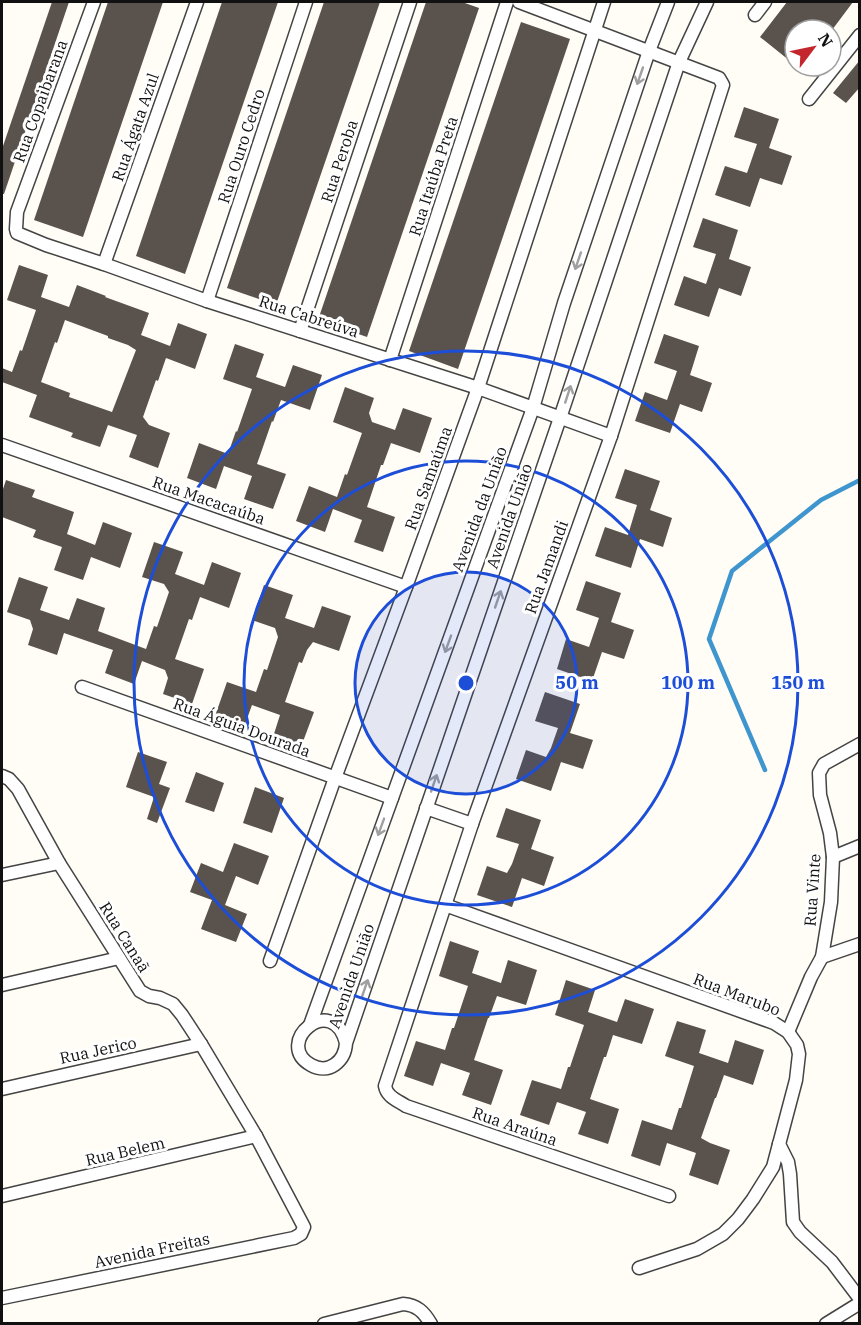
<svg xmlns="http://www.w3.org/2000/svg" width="861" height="1325" viewBox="0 0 861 1325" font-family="'IBM Plex Serif',serif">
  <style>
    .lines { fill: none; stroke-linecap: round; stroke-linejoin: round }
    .stream { stroke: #3f96cf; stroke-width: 4.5 }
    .building { fill: #5a524d; fill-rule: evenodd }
    .minor-casing { stroke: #444; stroke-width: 15 }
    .minor { stroke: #fff; stroke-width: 12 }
    .oneway { stroke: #a0a0a0 }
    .ring { fill: none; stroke: #1d4ed8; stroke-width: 3 }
    .labels { text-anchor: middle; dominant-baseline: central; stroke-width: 6; stroke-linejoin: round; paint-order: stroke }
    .street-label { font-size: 16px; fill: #111; stroke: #fff }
    .centre { fill: #1d4ed8; stroke: #fff; stroke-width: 3 }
    .ring-label { font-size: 18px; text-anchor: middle; font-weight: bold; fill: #1d4ed8; stroke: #fff; stroke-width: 6; stroke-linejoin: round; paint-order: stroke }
  </style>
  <rect width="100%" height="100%" fill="#fffdf5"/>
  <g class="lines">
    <path class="stream" d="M765,770L709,639L732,571L821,500L860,480"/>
  </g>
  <g class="building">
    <path d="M52,2H69L4,194H2V149Z"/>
    <path d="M108,2H163L83,237L34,220Z"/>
    <path d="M222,2H278L185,274L136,256Z"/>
    <path d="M324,2H380L276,305L227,288Z"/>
    <path d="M426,2H462L479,8L367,337L318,320Z"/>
    <path d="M787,2H853L832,30H795V65L760,37Z"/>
    <path d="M521,22L570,39L458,369L409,351Z"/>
    <path d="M860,60V87L846,103L833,93Z"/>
    <path d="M744,107L779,119L769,148L792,156L782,185L760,178L750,207L715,195L725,166L747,173L757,144L734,137Z"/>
    <path d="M703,218L738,230L729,259L751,267L741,296L719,288L709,317L674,305L684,276L706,284L716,254L693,247Z"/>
    <path d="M19,265L48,275L41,297L69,307L77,285L106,296L105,297L149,313L141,335L170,346L178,323L207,334L195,369L166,358L158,381L156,380L143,417L149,425L170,433L158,468L129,457L137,435L108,425L100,447L71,437L73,433L29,417L37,395L2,382V368L12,372L20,350L22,351L36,310L7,300ZM65,320L108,336V338L128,345L136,350L112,412L69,397L70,393L41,382L55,342L57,343Z"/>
    <path d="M664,334L699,346L690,375L712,383L702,412L680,404L670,433L635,421L645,392L667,400L677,371L654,363Z"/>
    <path d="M235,344L264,354L256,377L285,387L293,365L322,375L310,410L281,400L273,422L272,421L257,464L286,474L273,509L244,499L252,476L224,466L216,489L187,478L199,443L228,454L236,431L237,432L252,389L223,379Z"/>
    <path d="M345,387L374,398L369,413L372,422L395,430L403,408L432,418L420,453L391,443L383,465H381L367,507L395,517L383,552L354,542L362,520L333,509L325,532L296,521L309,486L337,497L345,474L347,475L362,433L333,422Z"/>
    <path d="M625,469L660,481L650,510L672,518L663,547L640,539L631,568L595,556L605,527L628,535L637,505L615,498Z"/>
    <path d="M6,480L35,490L32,497L74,512L67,534L95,545L103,522L132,533L120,568L91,557L83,580L54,570L62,547L33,537L36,530L2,517V492Z"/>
    <path d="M154,542L183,552L175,574L204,585L212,562L241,573L229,608L200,597L192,620L189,619L175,659L204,669L192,704L163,694L168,678L165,670L142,661L134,684L105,673L113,650L64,633L57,655L28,645L33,629L30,620L7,612L19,577L48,587L40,610L69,620L77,598L105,608L98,631L146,649L154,626L157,627L169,592L164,584L142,577Z"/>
    <path d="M586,581L621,593L611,622L634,630L624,659L602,652L592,681L557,669L566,639L589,647L599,618L576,610Z"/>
    <path d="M264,585L293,595L285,618L314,628L322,606L351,616L339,651L313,642L307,650L302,663L299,662L285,702L314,712L301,747L273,737L280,715L252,705L244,727L215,716L227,682L256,692L264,669L267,670L278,637L275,628L252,620Z"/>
    <path d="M545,692L580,704L570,733L593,740L583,769L561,762L551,791L516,779L526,750L546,757L551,748L558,728L535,721Z"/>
    <path d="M138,752L167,762L159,784L170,788L157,823L147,819L154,797L126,787Z"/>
    <path d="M196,772L224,783L214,812L185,802Z"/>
    <path d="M255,787L284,798L272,833L243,823Z"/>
    <path d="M506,808L541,820L531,849L554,857L544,886L522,878L512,907L477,895L487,866L507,873L512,864L519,844L496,837Z"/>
    <path d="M234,843L269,856L258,885L236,876L225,905L247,914L236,942L201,929L212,900L190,892L201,863L223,872Z"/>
    <path d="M450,941L479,951L472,973L501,983L508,960L537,970L526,1005L497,996L489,1018H488L474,1060L503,1070L491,1105L462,1095L470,1073L441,1063L433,1086L404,1076L416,1041L445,1050L452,1028H454L468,986L439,976Z"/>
    <path d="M566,980L595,990L588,1012L617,1022L625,999L654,1009L642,1044L613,1035L606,1057H604L590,1099L619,1109L608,1144L578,1134L586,1112L557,1102L549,1125L520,1115L532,1080L561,1089L568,1067H570L584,1025L555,1015Z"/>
    <path d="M677,1021L706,1030L699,1053L728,1063L735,1040L764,1050L753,1085L724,1075L716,1098H715L701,1138L710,1143L730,1150L718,1185L689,1175L696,1153L667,1143L660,1166L631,1156L642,1120L672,1130L679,1108H681L694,1066L665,1056Z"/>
  </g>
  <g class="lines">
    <g class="minor-casing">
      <g id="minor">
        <path d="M94,2L17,212L16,229L17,233L46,245L104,264L207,301L478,388L611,436"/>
        <path d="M519,2L719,78L723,85L611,436L472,824L385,1086C387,1097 397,1100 406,1106L669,1196"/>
        <path d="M755,15L765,2"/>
        <path d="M809,99L860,35"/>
        <path d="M104,264L197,2"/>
        <path d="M207,301L306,2"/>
        <path d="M300,331L410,2"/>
        <path d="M390,360L507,2"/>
        <path d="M2,445L406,587"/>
        <path d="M82,687L392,798"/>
        <path d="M2,776L9,779L18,789L59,863L140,991L149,996L160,998L173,1004L182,1015L201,1044L256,1136L304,1227L301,1234L294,1238L2,1298"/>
        <path d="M426,808L472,824"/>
        <path d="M833,857L860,846"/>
        <path d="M2,875L59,863"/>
        <path d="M445,905L774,1023L788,1032L797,1045L799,1054L796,1080L773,1167L753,1199L738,1219L723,1234L697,1249L639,1268"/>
        <path d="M822,957L860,944"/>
        <path d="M270,961L335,778L406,587L478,388L604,2"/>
        <path d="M2,985L119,958"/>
        <path d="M310,1025L533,408L564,303L649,51L668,2"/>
        <path d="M788,1032L811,977L822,957L831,902L833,857L830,833L820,795L819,773L824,764L860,744"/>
        <path d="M346,1043C333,991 272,1043 311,1065C329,1075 345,1061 346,1043L560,418L679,62L707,2"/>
        <path d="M2,1089L201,1044"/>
        <path d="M779,1144L788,1162L790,1174L793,1222L800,1232L832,1262L860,1299"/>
        <path d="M2,1196L256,1136"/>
        <path d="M324,1324L403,1304C417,1305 424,1312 431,1324"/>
        <path d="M826,1324L860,1303"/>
      </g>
    </g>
    <use href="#minor" class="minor"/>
  </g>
  <defs><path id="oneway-shaft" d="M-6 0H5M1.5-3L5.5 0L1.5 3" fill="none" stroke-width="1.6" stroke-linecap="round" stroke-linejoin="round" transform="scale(1.5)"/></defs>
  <g class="oneway">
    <use href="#oneway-shaft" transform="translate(640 76) rotate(109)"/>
    <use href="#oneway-shaft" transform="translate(578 261) rotate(109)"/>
    <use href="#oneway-shaft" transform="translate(568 394) rotate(-72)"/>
    <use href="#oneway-shaft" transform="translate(498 599) rotate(-71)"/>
    <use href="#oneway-shaft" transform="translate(448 644) rotate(110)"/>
    <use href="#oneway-shaft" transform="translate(434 783) rotate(-71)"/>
    <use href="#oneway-shaft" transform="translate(381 827) rotate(110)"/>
    <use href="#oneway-shaft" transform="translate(365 988) rotate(-71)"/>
  </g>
  <circle cx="466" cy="683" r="111" fill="#1d4ed8" fill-opacity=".12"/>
  <g class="ring">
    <circle cx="466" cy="683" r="111"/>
    <circle cx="466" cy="683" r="222"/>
    <circle cx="466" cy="683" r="332"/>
  </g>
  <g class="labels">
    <g class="street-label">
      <text transform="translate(40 101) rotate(-70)">Rua Copaibarana</text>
      <text transform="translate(135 127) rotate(-71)">Rua Ágata Azul</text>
      <text transform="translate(241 146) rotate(-72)">Rua Ouro Cedro</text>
      <text transform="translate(339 161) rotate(-72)">Rua Peroba</text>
      <text transform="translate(433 176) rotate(-72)">Rua Itaúba Preta</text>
      <text transform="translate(309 316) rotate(18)">Rua Cabreúva</text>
      <text transform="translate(428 478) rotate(-70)">Rua Samaúma</text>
      <text transform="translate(209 500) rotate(19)">Rua Macacaúba</text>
      <text transform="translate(479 509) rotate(-70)">Avenida da União</text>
      <text transform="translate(509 516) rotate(-71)">Avenida União</text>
      <text transform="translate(546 567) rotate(-70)">Rua Jamandi</text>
      <text transform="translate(242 727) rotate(20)">Rua Águia Dourada</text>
      <text transform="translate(812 890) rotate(-86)">Rua Vinte</text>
      <text transform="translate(125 937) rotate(58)">Rua Canaã</text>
      <text transform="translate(351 976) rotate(-71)">Avenida União</text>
      <text transform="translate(737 994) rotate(21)">Rua Marubo</text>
      <text transform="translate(98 1050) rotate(-12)">Rua Jerico</text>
      <text transform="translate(515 1126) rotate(19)">Rua Araúna</text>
      <text transform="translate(125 1151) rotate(-13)">Rua Belem</text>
      <text transform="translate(152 1250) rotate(-12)">Avenida Freitas</text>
    </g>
  </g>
  <circle cx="466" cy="683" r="9" class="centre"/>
  <g class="ring-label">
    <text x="577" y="689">50 m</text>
    <text x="688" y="689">100 m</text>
    <text x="798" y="689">150 m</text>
  </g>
  <rect width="861" height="1325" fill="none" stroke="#111111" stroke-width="6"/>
  <g transform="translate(813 48) rotate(58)"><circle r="28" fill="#ffffff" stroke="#a0a0a0" stroke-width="1.5"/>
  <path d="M0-4.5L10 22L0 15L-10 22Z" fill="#c4262e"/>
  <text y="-9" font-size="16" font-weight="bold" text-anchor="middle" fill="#111111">N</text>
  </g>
</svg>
